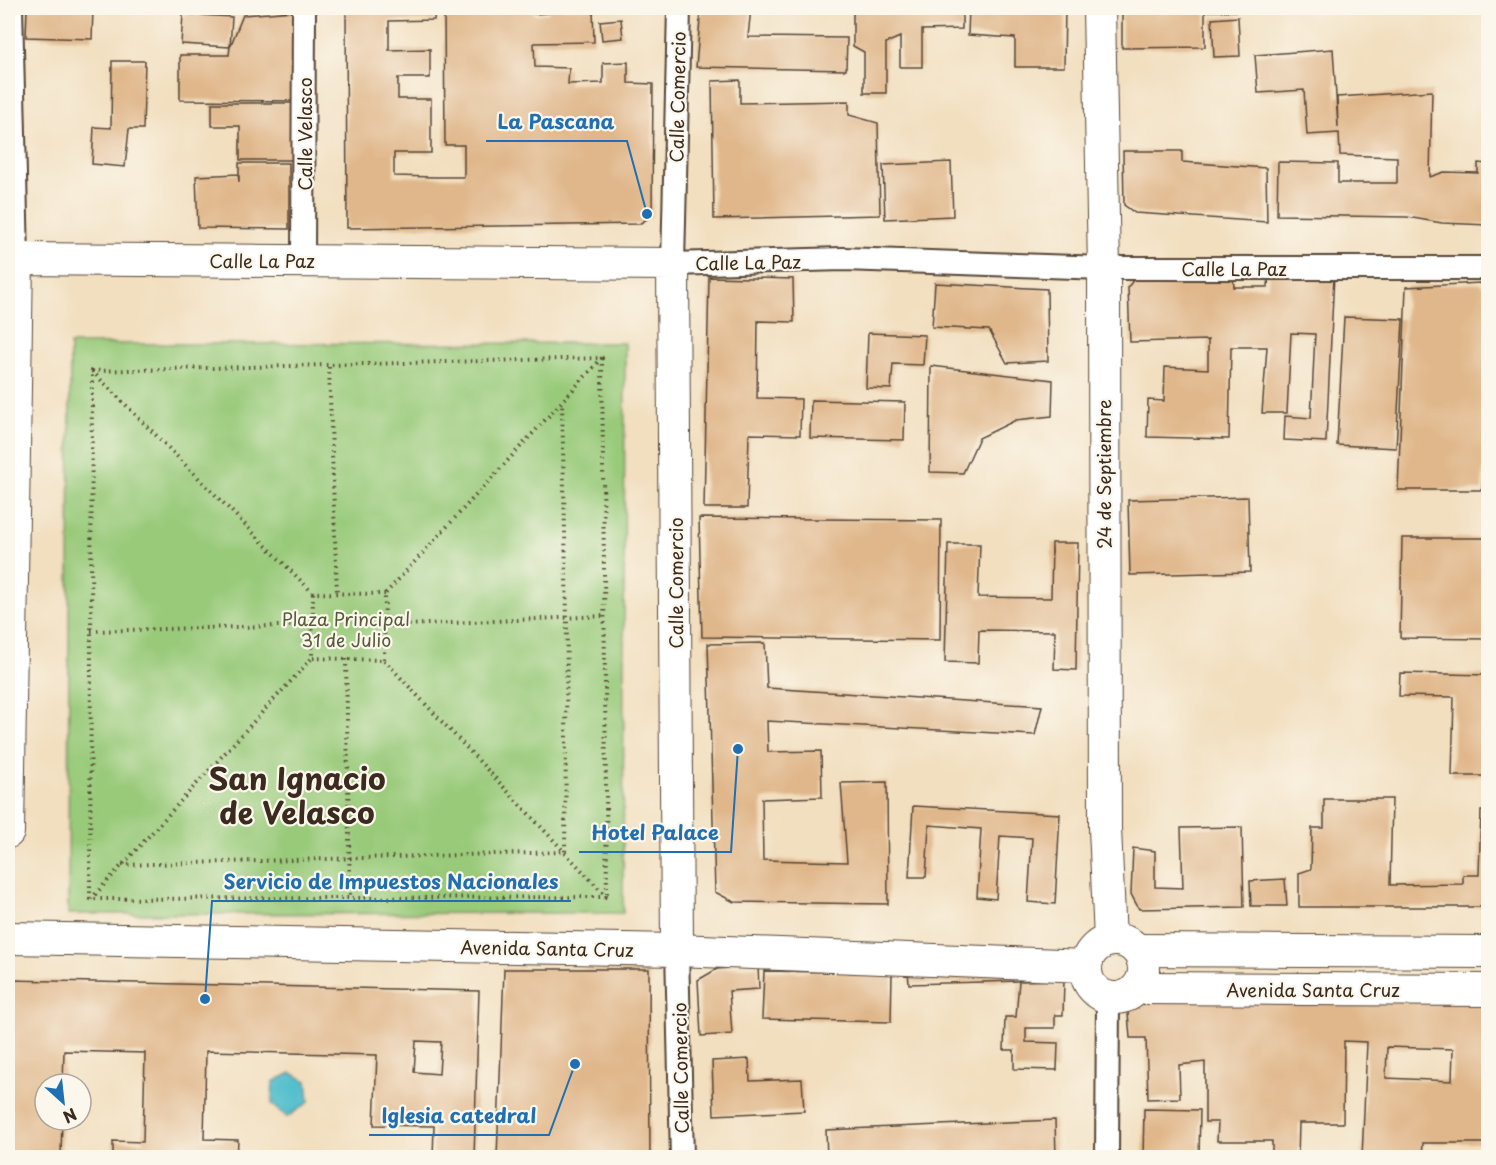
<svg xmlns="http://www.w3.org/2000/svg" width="1496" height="1165" viewBox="0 0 1496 1165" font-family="'Playpen Sans',sans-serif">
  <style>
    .green { fill: #99ca7a; stroke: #6a7a4c; stroke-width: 1.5 }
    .water { fill: #53bfcd; stroke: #477476; stroke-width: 1.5 }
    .building { fill: #e0b78b; fill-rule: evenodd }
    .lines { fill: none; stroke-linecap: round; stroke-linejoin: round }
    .minor-casing { stroke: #564536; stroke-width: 26 }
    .secondary-casing { stroke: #564536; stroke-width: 34 }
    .path { stroke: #564536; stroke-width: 4; stroke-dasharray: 1.5 4.5; stroke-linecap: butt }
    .minor { stroke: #fff; stroke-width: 22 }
    .secondary { stroke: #fff; stroke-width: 32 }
    .labels { text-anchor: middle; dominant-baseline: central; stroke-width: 4.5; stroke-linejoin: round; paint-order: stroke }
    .street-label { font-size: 18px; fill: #3b2a1e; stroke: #fbf7ec }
    .park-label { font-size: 18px; fill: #575a3a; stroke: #fbf7ec }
    .town-label { font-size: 30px; font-weight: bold; fill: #3b2a1e; stroke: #fbf7ec }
    .leader { fill: none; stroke: #1f6fb2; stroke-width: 2 }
    .callout-dot { fill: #1f6fb2; stroke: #fbf7ec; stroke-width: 2 }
    .callout-label { font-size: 20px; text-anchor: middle; font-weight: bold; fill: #1f6fb2; stroke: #fbf7ec; stroke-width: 4.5; stroke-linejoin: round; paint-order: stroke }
  </style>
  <rect width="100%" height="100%" fill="#fbf7ec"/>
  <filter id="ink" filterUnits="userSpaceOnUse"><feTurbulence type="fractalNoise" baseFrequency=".0167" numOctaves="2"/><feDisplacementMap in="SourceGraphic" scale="12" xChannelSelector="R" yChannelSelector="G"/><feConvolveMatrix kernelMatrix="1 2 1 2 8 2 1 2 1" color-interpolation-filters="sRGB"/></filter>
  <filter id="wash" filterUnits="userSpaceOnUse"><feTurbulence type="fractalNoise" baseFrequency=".008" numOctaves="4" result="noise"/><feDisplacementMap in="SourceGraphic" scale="24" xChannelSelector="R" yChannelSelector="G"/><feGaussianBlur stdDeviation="1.35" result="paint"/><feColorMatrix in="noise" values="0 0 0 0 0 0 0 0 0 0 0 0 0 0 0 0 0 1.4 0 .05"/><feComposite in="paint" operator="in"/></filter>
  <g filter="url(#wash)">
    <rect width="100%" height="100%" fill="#f2dfc0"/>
    <path class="green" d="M625,343L623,913L68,914L70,344Z"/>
    <path class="water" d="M291,1073L307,1081L309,1102L287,1117L272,1104L273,1082Z"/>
    <g id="blocks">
      <g class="building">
        <path d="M27,8H93L92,39L26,37Z"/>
        <path d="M257,8H294L297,101L180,100V55H229L230,47L181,44L183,14L232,17L230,47L243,15L294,11Z"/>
        <path d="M346,8H435L434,20L389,21V50L430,49V78H398V99H431V153H394V176L435,177H464V145H445L444,8H533L534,14L549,13V8H593L594,42L534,43L535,67L569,68L568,84L603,83V63L628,62V83L653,84L652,216L639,224L347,228Z"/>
        <path d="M701,8H751L748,37L847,38L846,70L696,67Z"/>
        <path d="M765,8H796V12Z"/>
        <path d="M853,8H962V29L922,30V67H900V37L886,43V93H864V52L853,46Z"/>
        <path d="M969,8H1065L1064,67H1015V38L968,35Z"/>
        <path d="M1122,8H1242V11H1205V47L1122,48Z"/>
        <path d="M1238,17L1240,56L1214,57L1212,19Z"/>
        <path d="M621,19L623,38L602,40L600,21Z"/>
        <path d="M1333,49L1338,127L1337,97L1432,91L1430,177L1444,172L1478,173V163L1488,164V225L1442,223L1407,217L1277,215L1278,162L1338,163V183H1397V157L1340,155L1339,133L1307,135L1304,90L1258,93L1255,55Z"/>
        <path d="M112,61H145L143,129H129L125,167L92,164L94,127L111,128Z"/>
        <path d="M740,80V103L849,101V115L878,123L880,215L714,219L712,81Z"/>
        <path d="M212,103H296V160H240V126H212Z"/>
        <path d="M1123,151H1182V162L1266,168L1267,222L1135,213L1124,205Z"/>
        <path d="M951,162L953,216L885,219L883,165Z"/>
        <path d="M239,163H289V229L198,228L196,176L238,174L239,182Z"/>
        <path d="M1269,273L1334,275L1326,442L1284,440L1285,416L1311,418L1315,334L1291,333L1287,413H1262L1267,347H1231L1229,439L1147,437L1148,400L1164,401L1165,367L1208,369V340L1130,342L1128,287L1137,275L1233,277L1234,287H1268Z"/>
        <path d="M709,277L793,279L794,322L758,321L757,398L801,399L800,435L749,434L747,508H704Z"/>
        <path d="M935,283L1047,289L1048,361L1007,363L989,330L932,327Z"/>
        <path d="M1480,283L1488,292V398L1482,490H1398L1406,287Z"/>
        <path d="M1344,317L1403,319L1396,448L1337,445Z"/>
        <path d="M868,333L925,335L923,365L893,364L891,389L866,388Z"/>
        <path d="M931,366L1053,380L1052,416L1016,420L979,438L963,473L930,472Z"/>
        <path d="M811,400L905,402L904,440L810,438Z"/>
        <path d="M1248,497L1250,572L1130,575L1128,500Z"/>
        <path d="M699,518L941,520L940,640L702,637Z"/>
        <path d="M1402,538H1488V639L1400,638Z"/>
        <path d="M1052,543H1078L1076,670L1054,669L1055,631L979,630L978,663L945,662L948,544H980L978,597L1051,598Z"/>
        <path d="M765,643L767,688L1042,706L1035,735L767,721L768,752L821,751L822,797L762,799L763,860L847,862L841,783L887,782L888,904L734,902L715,892L708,644Z"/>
        <path d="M1400,673L1488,675L1487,776H1452L1454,697L1399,696Z"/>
        <path d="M1324,799H1392L1390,885L1463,884V875H1479L1481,811H1488V907H1299V873L1311,869L1312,828H1324Z"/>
        <path d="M913,806L1060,814L1055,904L1028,902L1032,838L1000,836L996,899L977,897L981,829L929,825L926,877H909Z"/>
        <path d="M1242,827L1244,907L1139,909L1131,894L1133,848L1155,851V887L1183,888L1181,828Z"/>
        <path d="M1285,879L1287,906H1251L1250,881Z"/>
        <path d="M758,966L759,989L729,991L732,1034L701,1036L698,980L717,969Z"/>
        <path d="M1019,968V981L909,984L908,971Z"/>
        <path d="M504,969H649L650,1158H497Z"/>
        <path d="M764,971L892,973L891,1022L762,1019Z"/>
        <path d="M11,980L479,991L474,1158H433L434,1126L374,1125L377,1055L206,1051L204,1139L238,1140L237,1158H113V1141L143,1142L145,1053L64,1051L63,1084H45V1120H62L61,1154L8,1153ZM416,1041L441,1042L439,1074L414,1072Z"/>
        <path d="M1064,980L1063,1015H1055V1028H1026V1042L1058,1043L1057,1070L1014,1069V1050H1004L1005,1017H1016L1019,981Z"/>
        <path d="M1137,988L1475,996L1488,1009L1485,1143H1423L1422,1158H1362L1367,1042L1344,1041L1343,1123H1299L1298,1158H1272V1141H1217L1218,1122H1205V1062L1179,1065L1180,1098L1148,1099L1146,1038H1130L1127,1000ZM1387,1047L1453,1049L1452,1081L1386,1078Z"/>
        <path d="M749,1059L750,1081L802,1079L804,1111L714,1115L712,1061Z"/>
        <path d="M1144,1109L1200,1110L1199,1158H1143Z"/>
        <path d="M1055,1120L1056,1158H827L826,1130Z"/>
      </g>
    </g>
  </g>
  <g filter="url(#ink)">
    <use href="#blocks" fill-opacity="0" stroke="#564536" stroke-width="1.5"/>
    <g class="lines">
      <g class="minor-casing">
        <g id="minor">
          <path d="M679,8L673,264L843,259L1104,268H1488"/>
          <path d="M8,259H17L11,8"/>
          <path d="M303,260L304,8"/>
          <path d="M677,950L682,1158"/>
          <path d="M1107,1158L1108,997"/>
        </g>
      </g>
      <g class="secondary-casing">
        <g id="secondary">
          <path d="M1099,8L1104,268L1105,828L1110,940"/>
          <path d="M8,832L17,259L673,264L677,950"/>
          <path d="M8,938L677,950L1086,966"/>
          <circle cx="1115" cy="969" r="29"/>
          <path d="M1137,950L1488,952"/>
          <path d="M1137,988L1488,990"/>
        </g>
      </g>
      <g class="path">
        <path d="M602,358L607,897L90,899L92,371Z"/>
        <path d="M329,367L337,594"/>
        <path d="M92,371L313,593"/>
        <path d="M385,594L313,593L312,658L384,660L385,594L602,358"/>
        <path d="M385,626L603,616"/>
        <path d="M91,631L313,625"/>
        <path d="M346,659L350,897"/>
        <path d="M384,660L607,897"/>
        <path d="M122,865L565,852L567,618L562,403"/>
        <path d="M91,899L312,658"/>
      </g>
      <use href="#minor" class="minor"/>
      <use href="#secondary" class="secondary"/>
    </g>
  </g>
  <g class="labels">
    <g class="street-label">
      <text transform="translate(677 97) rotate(-89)">Calle Comercio</text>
      <text transform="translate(304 134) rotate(-90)">Calle Velasco</text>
      <text x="262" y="260">Calle La Paz</text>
      <text transform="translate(748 262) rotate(-1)">Calle La Paz</text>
      <text x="1234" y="268">Calle La Paz</text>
      <text transform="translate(1103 474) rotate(-90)">24 de Septiembre</text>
      <text transform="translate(675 583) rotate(-90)">Calle Comercio</text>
      <text transform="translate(547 948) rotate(1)">Avenida Santa Cruz</text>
      <text x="1313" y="989">Avenida Santa Cruz</text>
      <text transform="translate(680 1068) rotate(-91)">Calle Comercio</text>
    </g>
    <g class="park-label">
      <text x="346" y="618">Plaza Principal<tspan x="346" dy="21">31 de Julio</tspan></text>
    </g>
    <g class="town-label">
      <text x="297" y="777">San Ignacio<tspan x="297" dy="34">de Velasco</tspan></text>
    </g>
  </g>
  <path class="leader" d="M647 214L627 141H486M738 749L731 852H579M205 999L212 901H571M575 1064L549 1135H369"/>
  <g class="callout-dot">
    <circle cx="647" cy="214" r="6"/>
    <circle cx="738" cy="749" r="6"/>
    <circle cx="205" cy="999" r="6"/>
    <circle cx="575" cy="1064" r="6"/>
  </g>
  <g class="callout-label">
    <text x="556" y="129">La Pascana</text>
    <text x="655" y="840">Hotel Palace</text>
    <text x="391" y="889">Servicio de Impuestos Nacionales</text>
    <text x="459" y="1123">Iglesia catedral</text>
  </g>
  <rect width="1496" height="1165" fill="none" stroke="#fbf7ec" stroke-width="30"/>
  <g transform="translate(63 1102) rotate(153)"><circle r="28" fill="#fbf7ec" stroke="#aea59a" stroke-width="1.5"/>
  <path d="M0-4.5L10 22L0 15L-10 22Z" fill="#1f6fb2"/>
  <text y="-9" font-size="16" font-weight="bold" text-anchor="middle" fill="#3b2a1e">N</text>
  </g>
</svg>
